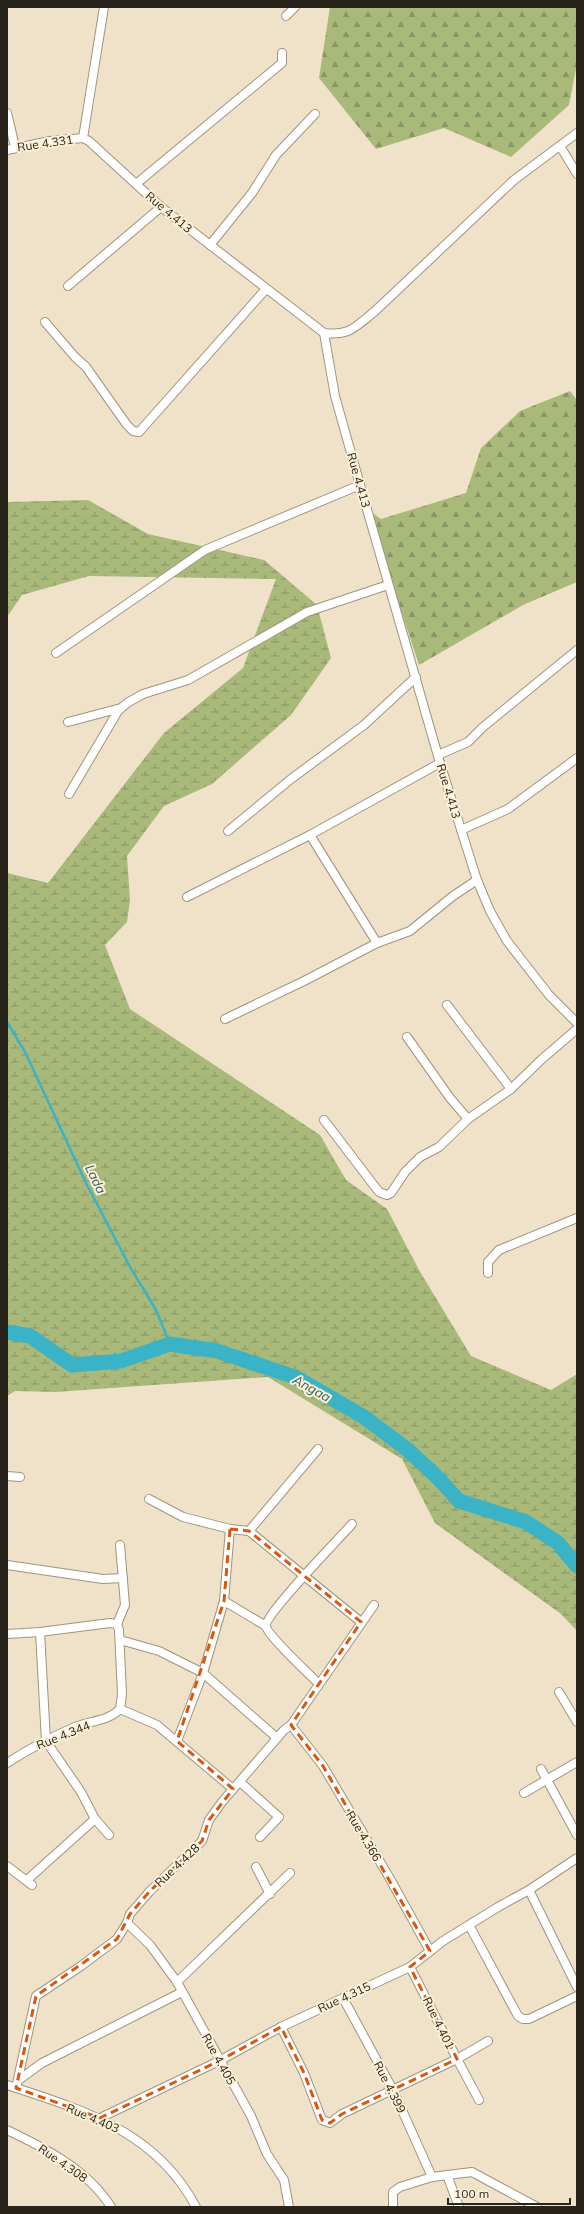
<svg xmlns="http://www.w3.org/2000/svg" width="584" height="2214" viewBox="0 0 584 2214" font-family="Mulish,sans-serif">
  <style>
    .forest { fill: url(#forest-firs) }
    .wetland { fill: url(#wetland-marsh) }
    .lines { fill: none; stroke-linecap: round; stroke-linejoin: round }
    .stream { stroke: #3ab3c6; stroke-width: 2.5 }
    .river { stroke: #3ab3c6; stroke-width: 15 }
    .minor-casing { stroke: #a1947d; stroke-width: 10 }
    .minor { stroke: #fff; stroke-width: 8 }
    .marked { fill: none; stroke: #de560d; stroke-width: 3; stroke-dasharray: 8 5; stroke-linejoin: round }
    .labels { text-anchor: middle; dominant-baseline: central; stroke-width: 4; stroke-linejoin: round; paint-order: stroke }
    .street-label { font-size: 12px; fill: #29241b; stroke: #fdf0d6 }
    .water-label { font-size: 13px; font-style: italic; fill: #2d5e66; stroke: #fdf0d6 }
  </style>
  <defs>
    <pattern id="forest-firs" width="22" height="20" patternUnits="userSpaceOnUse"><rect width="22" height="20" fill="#a8b97a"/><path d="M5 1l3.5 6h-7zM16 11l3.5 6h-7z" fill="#899663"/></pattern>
    <pattern id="wetland-marsh" width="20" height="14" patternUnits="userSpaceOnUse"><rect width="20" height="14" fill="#a8b97a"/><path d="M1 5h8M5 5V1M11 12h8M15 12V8" fill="none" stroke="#899663"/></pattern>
  </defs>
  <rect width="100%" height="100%" fill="#f0e2c9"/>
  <g class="forest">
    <path d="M330,7H577V64L569,105L511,157L444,128L376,149L319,78Z"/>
    <path d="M570,391L577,400V582L523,605L419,665L368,510L381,519L466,493L481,448L520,411Z"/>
  </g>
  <path class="wetland" d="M88,500L148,534L264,560L317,605L331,658L291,715L212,784L164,806L127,856L130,900L127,922L105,945L130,1009L320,1135L346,1180L387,1209L419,1270L471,1356L551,1390L577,1374V1631L561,1614L435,1523L402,1459L268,1377L55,1392L15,1391L7,1396V873L48,883L164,733L243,668L276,579L89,576L22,595L7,617V502Z"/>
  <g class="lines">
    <path class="stream" d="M7,1022L25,1052L86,1183L130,1267L156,1310L170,1344"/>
    <path class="river" d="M7,1332L30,1336L72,1365L121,1361L170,1344L217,1351L295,1377L364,1417L408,1450L438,1478L459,1501L526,1522L558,1543L577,1566"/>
    <g class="minor-casing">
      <g id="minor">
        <path d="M104,7L83,138L89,141L161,207L324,333L335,396L360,485L440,763L477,880L490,911L507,941L549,995L577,1023"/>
        <path d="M286,16L295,7"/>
        <path d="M7,113L15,147"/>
        <path d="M560,146L577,174"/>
        <path d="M7,150L50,141L83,138"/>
        <path d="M136,184L282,63V53"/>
        <path d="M210,245L252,193L276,155L315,114"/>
        <path d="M68,286L161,207"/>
        <path d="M45,322L75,357L86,367L127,425L133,431L139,432L266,289"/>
        <path d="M324,333C350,336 355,327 374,312L514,180L577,133"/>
        <path d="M56,653L205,550L360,485"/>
        <path d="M68,722L121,708"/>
        <path d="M438,755L468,742L483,727L577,650"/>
        <path d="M69,794L118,711L127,703L143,694L188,680L307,612L388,585"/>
        <path d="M461,830L508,809L577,758"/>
        <path d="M228,831L291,779L364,725L416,677"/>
        <path d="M310,835L377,943"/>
        <path d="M187,897L310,835L440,763"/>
        <path d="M447,1005L511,1089"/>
        <path d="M225,1019L304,981L377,943L410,931L453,896L477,880"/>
        <path d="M407,1037L450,1098L468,1119"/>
        <path d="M324,1120L379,1192L387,1195L391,1193L405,1172L420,1157L439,1147L468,1119L511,1089L542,1059L577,1029"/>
        <path d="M488,1273V1262L499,1250L577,1218"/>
        <path d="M7,1476L20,1477"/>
        <path d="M149,1499L183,1517L230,1529L224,1601L203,1673L177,1741"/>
        <path d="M230,1529L249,1531L361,1622"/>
        <path d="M249,1531L318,1449"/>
        <path d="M7,1565L103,1579L123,1578"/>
        <path d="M224,1601L266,1626"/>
        <path d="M117,1624L119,1630L122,1694L120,1709"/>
        <path d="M117,1624L125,1605L120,1545"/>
        <path d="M40,1632L46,1741L81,1792L95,1819L109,1835"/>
        <path d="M7,1634L40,1632L110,1623L117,1624"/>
        <path d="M120,1640L159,1651L203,1673L277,1738"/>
        <path d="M319,1684C310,1675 267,1635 266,1626C265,1614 340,1538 352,1524"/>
        <path d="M559,1692L577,1722"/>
        <path d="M120,1709L157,1725L233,1789"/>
        <path d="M291,1725L323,1766L389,1877L430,1951"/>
        <path d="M7,1763C29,1749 51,1737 75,1727C91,1720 107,1722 120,1709"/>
        <path d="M541,1769L577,1835"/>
        <path d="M240,1782L279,1817L260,1837"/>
        <path d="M524,1793L577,1762"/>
        <path d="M7,1866L32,1885"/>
        <path d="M256,1867L270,1894"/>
        <path d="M27,1880L95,1819"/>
        <path d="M529,1890L577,1987"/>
        <path d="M127,1923L150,1945L177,1982L251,2116L267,2154L284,2180L289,2207"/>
        <path d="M469,1925L518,2016L523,2019H529L577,1996"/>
        <path d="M177,1982L290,1873"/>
        <path d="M343,1998L393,2090L432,2177"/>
        <path d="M281,2027L304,2073L322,2120L330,2123L342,2114L457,2059L410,1967"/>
        <path d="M20,2079L42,2063L182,1992"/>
        <path d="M7,2085C83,2110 156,2131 196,2207"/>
        <path d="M16,2088L36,1996L81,1966L117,1939L127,1923L130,1914L150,1891L202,1841L209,1820L222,1802L284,1730L291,1725L374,1605"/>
        <path d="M479,2100L457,2059L488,2041"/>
        <path d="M100,2118L219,2061L281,2027L410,1967L443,1941L498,1907L529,1890L577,1858"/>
        <path d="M7,2130C45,2148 88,2170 111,2207"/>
        <path d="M447,2175L459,2207"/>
        <path d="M393,2207V2192L400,2187L432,2177L472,2172L537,2207"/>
      </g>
    </g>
    <use href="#minor" class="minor"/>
  </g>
  <path class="marked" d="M230,1529L249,1531L361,1622L291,1725L323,1766L430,1951L410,1967L457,2059L342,2114L330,2123L322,2120L304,2073L281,2027L219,2061L100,2118L16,2088L36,1996L117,1939L130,1914L150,1891L202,1841L209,1820L233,1789L177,1741L224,1601Z"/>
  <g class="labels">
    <g class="street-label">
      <text transform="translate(45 143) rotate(-8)">Rue 4.331</text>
      <text transform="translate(169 212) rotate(40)">Rue 4.413</text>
      <text transform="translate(359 480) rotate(74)">Rue 4.413</text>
      <text transform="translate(449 791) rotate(73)">Rue 4.413</text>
      <text transform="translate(63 1735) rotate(-22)">Rue 4.344</text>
      <text transform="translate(364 1836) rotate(59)">Rue 4.366</text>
      <text transform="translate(177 1865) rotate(-44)">Rue 4.428</text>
      <text transform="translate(344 1997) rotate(-25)">Rue 4.315</text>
      <text transform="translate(439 2023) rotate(64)">Rue 4.401</text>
      <text transform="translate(219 2059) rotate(61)">Rue 4.405</text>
      <text transform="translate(390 2087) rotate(63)">Rue 4.399</text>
      <text transform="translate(93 2118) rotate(23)">Rue 4.403</text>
      <text transform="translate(63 2163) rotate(35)">Rue 4.308</text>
    </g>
    <g class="water-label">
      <text transform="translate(96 1179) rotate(64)">Lada</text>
      <text transform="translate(312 1388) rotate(29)">Angaa</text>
    </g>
  </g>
  <rect width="584" height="2214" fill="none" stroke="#29241b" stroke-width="16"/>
  <path d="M448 2198v6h122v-6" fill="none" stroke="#29241b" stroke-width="2"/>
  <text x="454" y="2198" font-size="12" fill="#29241b" stroke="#fdf0d6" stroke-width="3" paint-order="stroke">100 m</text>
</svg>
